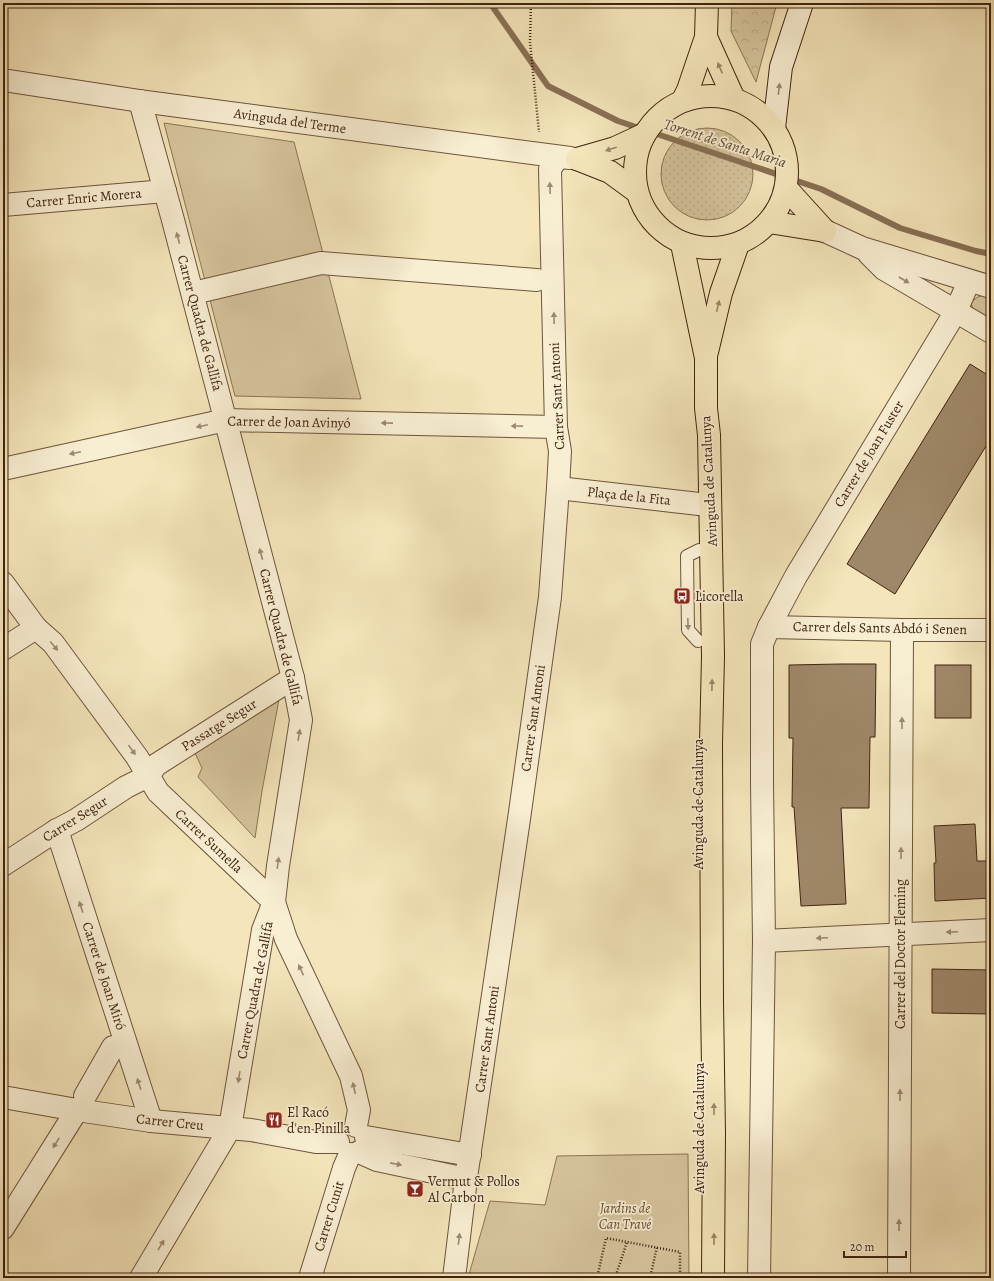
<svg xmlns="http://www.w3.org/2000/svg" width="994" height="1281" viewBox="0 0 994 1281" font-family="Alegreya,serif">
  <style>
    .grass { fill: url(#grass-dots); stroke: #8c7457 }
    .forest { fill: url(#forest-crowns); stroke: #8c7457 }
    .green { fill: #d6c49d; stroke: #8c7457 }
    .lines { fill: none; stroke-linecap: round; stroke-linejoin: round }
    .stream { stroke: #887054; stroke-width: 6 }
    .building { fill: #9f8869; stroke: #422311 }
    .lane-casing { stroke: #6e543b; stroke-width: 14 }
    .street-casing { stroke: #6e543b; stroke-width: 24 }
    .secondary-casing { stroke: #422311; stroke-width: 24 }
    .primary-casing { stroke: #422311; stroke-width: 24 }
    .highway-casing { stroke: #422311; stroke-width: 24 }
    .path { stroke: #422311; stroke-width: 2.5; stroke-dasharray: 1 2; stroke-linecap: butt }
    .lane { stroke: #f8eed2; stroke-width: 12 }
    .street { stroke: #f8eed2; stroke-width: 22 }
    .secondary { stroke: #f8eed2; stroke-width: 22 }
    .primary { stroke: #f4e5ba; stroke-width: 22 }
    .highway { stroke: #f4e5ba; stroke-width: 22 }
    .oneway { fill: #9b8466 }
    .oneway2 { fill: #9d8872 }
    .labels { text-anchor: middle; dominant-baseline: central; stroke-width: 3.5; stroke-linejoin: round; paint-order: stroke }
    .street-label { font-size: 14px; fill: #422311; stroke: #f8eed2 }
    .poi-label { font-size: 14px; fill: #422311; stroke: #f8eed2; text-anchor: start }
    .park-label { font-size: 14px; font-style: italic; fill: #674b34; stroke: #f8eed2 }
    .water-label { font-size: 15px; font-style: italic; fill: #654933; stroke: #f8eed2 }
  </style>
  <defs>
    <pattern id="grass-dots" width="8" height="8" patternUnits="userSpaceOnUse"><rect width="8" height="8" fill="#d6c49d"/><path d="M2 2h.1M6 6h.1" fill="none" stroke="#b9a886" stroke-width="1.8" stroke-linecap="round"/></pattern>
    <pattern id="forest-crowns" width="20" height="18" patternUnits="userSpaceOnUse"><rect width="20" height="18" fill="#d6c49d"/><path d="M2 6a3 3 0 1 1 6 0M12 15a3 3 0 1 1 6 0" fill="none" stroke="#b9a886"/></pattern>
  </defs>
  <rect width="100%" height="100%" fill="#f4e5ba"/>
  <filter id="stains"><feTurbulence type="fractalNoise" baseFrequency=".005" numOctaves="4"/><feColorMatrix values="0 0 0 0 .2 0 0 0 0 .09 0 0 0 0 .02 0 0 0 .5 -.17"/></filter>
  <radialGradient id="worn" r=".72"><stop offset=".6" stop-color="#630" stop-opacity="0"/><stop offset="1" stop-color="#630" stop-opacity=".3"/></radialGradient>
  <circle class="grass" cx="707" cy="174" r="46"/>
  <path class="forest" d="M732,3H777L756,82L731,31Z"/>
  <g class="green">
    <path d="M164,123L294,142L361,399L235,396Z"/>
    <path d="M982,295L991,297V324L974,312L971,303L976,298Z"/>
    <path d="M280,694L262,791L255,838L198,777L202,768L194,751Z"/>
    <path d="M688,1154L689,1278H468L490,1201L545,1205L557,1156Z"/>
  </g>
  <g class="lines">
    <path class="stream" d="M490,3L548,86L618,121L821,189L900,228L976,251L991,254"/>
  </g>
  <g class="building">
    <path d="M970,364L991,377V438L895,594L847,564Z"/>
    <path d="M840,664H876L875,737H870L869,808H841L846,904L801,906L794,807H792L793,738H789V665Z"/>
    <rect x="935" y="665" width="36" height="53"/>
    <path d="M975,824L977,861H991V898L935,901L934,863H936L934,826Z"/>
    <path d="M932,969L991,970V1014L932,1013Z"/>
  </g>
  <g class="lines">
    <g class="lane-casing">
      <path id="lane" d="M698,641L688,630L687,556L699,550"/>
    </g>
    <g class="street-casing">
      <g id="street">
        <path d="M3,80L140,101L570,158"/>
        <path d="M140,101L173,220L293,678L301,720L278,866L274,902L263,930L230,1128L141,1278"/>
        <path d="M3,205L165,191"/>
        <path d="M825,231L862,248L991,287"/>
        <path d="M869,254L884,269L991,332"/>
        <path d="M202,291L321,263L537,280"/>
        <path d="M3,469L226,420L556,427"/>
        <path d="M558,488L699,504"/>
        <path d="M3,583L36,628L53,643L137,757L158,792L274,902L286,939L351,1076L359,1110L356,1126"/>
        <path d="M769,627L902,630H991"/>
        <path d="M3,649L36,628"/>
        <path d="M57,830L151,1121"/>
        <path d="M3,865L57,830L76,820L126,787L148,776L156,765L293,678"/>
        <path d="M764,941L991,930"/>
        <path d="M85,1096L113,1047"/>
        <path d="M3,1097L77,1110L151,1121L251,1130L316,1142H338"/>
        <path d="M366,1137L470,1155"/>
        <path d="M359,1152L377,1160L466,1179"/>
        <path d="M3,1228L77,1110"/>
        <path d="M310,1278L344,1168L350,1154"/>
        <path d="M454,1278L467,1171L519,819L550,597L558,488L560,451L556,427L550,169L558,157"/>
        <path d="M759,1278L764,941L762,782V644L769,627L796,576L956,311L969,281"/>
        <path d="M899,1278L902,630"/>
      </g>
    </g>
    <g class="secondary-casing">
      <path id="secondary" d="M774,128L781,67L802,3"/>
    </g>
    <g class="primary-casing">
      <g id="primary">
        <circle cx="711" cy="172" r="76"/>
        <path d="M577,159L615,148L645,134"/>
        <path d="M577,159L610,172L636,191"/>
        <path d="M786,188L825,231"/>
        <path d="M769,222L825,231"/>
        <path d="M682,244L706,358V408L709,435L713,656L711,743L712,1002L714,1134L713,1278"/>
        <path d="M707,352L721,293L738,244"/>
      </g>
    </g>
    <g class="highway-casing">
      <g id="highway">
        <path d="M706,37L734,99"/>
        <path d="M683,100L688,90L706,37L707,3"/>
      </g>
    </g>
    <g class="path">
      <path d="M531,3L530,42L539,132"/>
      <path d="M597,1278L606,1238L680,1252V1278"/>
      <path d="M615,1278L627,1242"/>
      <path d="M650,1278L657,1247"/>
    </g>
    <use href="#lane" class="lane"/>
    <use href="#street" class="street"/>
    <use href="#secondary" class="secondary"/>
    <use href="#primary" class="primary"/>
    <use href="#highway" class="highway"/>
  </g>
  <defs><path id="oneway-solid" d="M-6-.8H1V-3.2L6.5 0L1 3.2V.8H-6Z"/></defs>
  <g class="oneway">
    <use href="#oneway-solid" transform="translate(720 68) rotate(-114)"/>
    <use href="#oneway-solid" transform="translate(611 149) rotate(162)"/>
    <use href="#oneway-solid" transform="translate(718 306) rotate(-77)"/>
    <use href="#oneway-solid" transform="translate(712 685) rotate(-89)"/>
    <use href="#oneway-solid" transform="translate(714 1109) rotate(-91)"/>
    <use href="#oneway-solid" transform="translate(714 1239) rotate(-90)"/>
  </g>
  <g class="oneway2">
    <use href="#oneway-solid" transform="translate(779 89) rotate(-83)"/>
    <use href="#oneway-solid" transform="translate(550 188) rotate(-92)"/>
    <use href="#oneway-solid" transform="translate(178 238) rotate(-105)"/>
    <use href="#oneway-solid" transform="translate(904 280) rotate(30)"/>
    <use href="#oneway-solid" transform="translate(554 318) rotate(-91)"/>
    <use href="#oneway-solid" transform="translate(387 423) rotate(-179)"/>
    <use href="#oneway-solid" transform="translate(202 426) rotate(168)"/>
    <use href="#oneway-solid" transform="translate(517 426) rotate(-179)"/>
    <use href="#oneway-solid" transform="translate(75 453) rotate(168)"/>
    <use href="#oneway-solid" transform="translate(261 554) rotate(-105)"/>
    <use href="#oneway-solid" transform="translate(688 624) rotate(88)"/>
    <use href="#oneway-solid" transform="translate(54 646) rotate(50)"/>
    <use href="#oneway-solid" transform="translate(902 723) rotate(-90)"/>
    <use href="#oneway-solid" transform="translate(299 735) rotate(-81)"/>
    <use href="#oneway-solid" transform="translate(132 750) rotate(54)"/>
    <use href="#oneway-solid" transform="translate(901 853) rotate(-90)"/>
    <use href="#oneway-solid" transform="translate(278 863) rotate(-82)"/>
    <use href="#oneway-solid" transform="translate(81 907) rotate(-108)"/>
    <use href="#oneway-solid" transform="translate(952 932) rotate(178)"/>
    <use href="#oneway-solid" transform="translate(822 938) rotate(177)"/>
    <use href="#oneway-solid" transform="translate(301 970) rotate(-115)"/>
    <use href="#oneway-solid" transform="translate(239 1077) rotate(99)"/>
    <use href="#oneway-solid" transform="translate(139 1084) rotate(-108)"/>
    <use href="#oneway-solid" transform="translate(354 1088) rotate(-103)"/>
    <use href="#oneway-solid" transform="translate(900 1095) rotate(-90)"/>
    <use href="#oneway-solid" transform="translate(56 1143) rotate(122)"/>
    <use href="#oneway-solid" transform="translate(396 1164) rotate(11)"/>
    <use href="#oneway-solid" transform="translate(899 1225) rotate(-90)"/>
    <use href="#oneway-solid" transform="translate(459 1239) rotate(-83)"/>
    <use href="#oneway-solid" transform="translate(161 1245) rotate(-59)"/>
  </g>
  <defs>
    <g id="bus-square" transform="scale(0.9)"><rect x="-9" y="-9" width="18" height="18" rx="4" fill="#8f2418" stroke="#f8eed2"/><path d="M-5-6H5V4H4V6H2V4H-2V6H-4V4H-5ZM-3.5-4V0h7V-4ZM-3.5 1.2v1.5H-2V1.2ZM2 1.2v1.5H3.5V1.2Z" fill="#fff"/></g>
    <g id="restaurant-square" transform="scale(0.9)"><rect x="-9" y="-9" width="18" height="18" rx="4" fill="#8f2418" stroke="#f8eed2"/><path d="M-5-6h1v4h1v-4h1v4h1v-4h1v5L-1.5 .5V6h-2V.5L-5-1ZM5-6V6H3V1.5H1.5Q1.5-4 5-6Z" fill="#fff"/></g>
    <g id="bar-square" transform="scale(0.9)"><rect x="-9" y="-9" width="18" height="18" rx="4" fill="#8f2418" stroke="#f8eed2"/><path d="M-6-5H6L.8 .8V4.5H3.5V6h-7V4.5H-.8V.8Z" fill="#fff"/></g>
  </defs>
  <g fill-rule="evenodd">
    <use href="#bus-square" x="682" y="596"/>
    <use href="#restaurant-square" x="274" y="1120"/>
    <use href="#bar-square" x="415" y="1189"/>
  </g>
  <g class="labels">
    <g class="street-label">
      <text transform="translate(290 121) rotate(8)">Avinguda del Terme</text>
      <text transform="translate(84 198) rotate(-5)">Carrer Enric Morera</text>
      <text transform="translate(200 323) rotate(75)">Carrer Quadra de Gallifa</text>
      <text transform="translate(557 396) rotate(-93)">Carrer Sant Antoni</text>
      <text transform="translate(289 422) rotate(1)">Carrer de Joan Avinyó</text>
      <text transform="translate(869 454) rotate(-59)">Carrer de Joan Fuster</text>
      <text transform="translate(709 481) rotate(-93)">Avinguda de Catalunya</text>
      <text transform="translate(629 496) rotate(6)">Plaça de la Fita</text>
      <text transform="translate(880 628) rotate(1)">Carrer dels Sants Abdó i Senen</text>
      <text transform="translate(281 637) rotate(76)">Carrer Quadra de Gallifa</text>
      <text transform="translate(533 718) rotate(-82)">Carrer Sant Antoni</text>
      <text transform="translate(219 725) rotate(-32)">Passatge Segur</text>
      <text transform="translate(698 804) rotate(-90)">Avinguda de Catalunya</text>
      <text transform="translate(75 819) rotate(-32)">Carrer Segur</text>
      <text transform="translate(209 841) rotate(43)">Carrer Sumella</text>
      <text transform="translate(900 954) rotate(-90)">Carrer del Doctor Fleming</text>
      <text transform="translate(104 976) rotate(72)">Carrer de Joan Miró</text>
      <text transform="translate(255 990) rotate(-79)">Carrer Quadra de Gallifa</text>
      <text transform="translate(487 1039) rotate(-82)">Carrer Sant Antoni</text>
      <text transform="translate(170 1122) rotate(6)">Carrer Creu</text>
      <text transform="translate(699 1128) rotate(-90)">Avinguda de Catalunya</text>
      <text transform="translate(329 1216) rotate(-73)">Carrer Cunit</text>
    </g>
    <g class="poi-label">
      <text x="695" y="596">Licorella</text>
      <text x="287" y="1112">El Racó<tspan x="287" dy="16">d'en Pinilla</tspan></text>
      <text x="428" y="1181">Vermut &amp; Pollos<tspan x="428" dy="16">Al Carbon</tspan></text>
    </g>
    <g class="park-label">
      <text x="625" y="1208">Jardins de<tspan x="625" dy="16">Can Travé</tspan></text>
    </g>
    <g class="water-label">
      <text transform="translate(725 143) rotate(18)">Torrent de Santa Maria</text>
    </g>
  </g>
  <rect width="994" height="1281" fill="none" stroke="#f4e5ba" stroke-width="16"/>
  <rect x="4" y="4" width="986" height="1273" fill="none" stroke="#422311" stroke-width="2"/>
  <rect x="8" y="8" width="978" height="1265" fill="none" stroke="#422311"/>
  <path d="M844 1251v6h62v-6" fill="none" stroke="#422311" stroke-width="2"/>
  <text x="850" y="1251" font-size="12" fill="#422311" stroke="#f8eed2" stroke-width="3" paint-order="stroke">20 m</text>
  <rect width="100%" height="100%" filter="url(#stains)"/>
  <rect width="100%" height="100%" fill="url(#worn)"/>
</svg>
